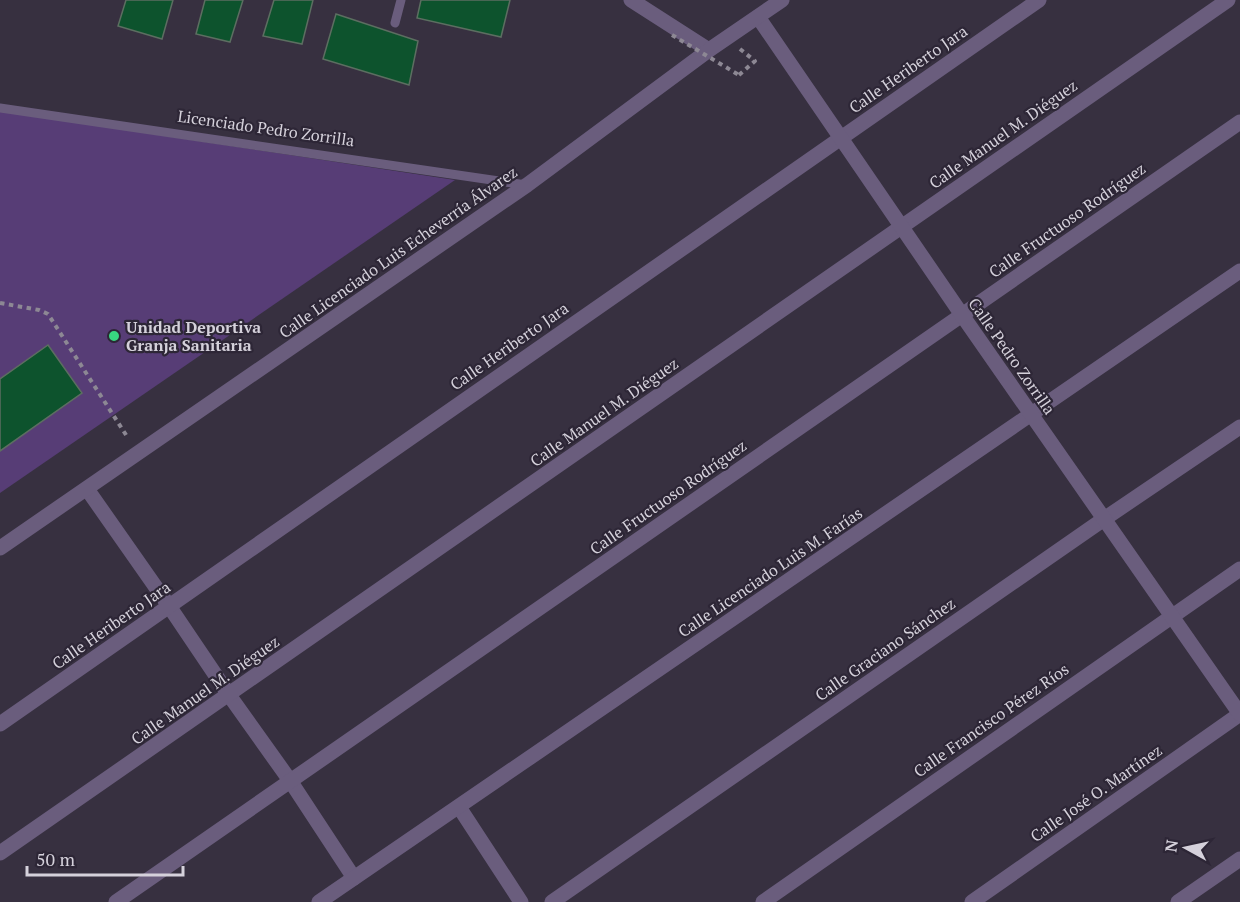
<svg xmlns="http://www.w3.org/2000/svg" width="1240" height="902" viewBox="0 0 1240 902" font-family="'PT Serif',serif">
  <style>
    .green { fill: #573d76 }
    .building { fill: #0d532d; stroke: #5c6e61; stroke-width: 1.5 }
    .lines { fill: none; stroke-linecap: round; stroke-linejoin: round }
    .path { stroke: #8d8894; stroke-width: 4; stroke-dasharray: 4.5 4.5; stroke-linecap: butt }
    .service { stroke: #6a5d7d; stroke-width: 9 }
    .minor { stroke: #6a5d7d; stroke-width: 15 }
    .tertiary { stroke: #6a5d7d; stroke-width: 15 }
    .path-bridge { stroke: #8d8894; stroke-width: 4; stroke-dasharray: 4.5 4.5; stroke-linecap: butt }
    .poi-dot { fill: #38d880; stroke: #2d2636; stroke-width: 2 }
    .labels { text-anchor: middle; dominant-baseline: central; stroke-width: 4.5; stroke-linejoin: round; paint-order: stroke }
    .street-label { font-size: 16px; fill: #d5d1db; stroke: #2d2636 }
    .poi-label { font-size: 16px; font-weight: bold; fill: #d5d1db; stroke: #2d2636; text-anchor: start }
  </style>
  <rect width="100%" height="100%" fill="#373040"/>
  <path class="green" d="M0,111L455,180L0,493Z"/>
  <g class="building">
    <path d="M126,0H173L162,39L118,26Z"/>
    <path d="M205,0H243L230,42L196,34Z"/>
    <path d="M274,0H313L302,44L263,36Z"/>
    <path d="M421,0H510L501,37L417,18Z"/>
    <path d="M336,14L418,41L409,85L323,59Z"/>
    <path d="M48,345L82,393L0,451V379Z"/>
  </g>
  <g class="lines">
    <g class="path">
      <path d="M739,75L755,61L740,49"/>
      <path d="M0,303L39,310L48,314L128,438"/>
    </g>
    <g class="service">
      <path d="M395,23L401,0"/>
      <path d="M0,108L526,185"/>
    </g>
    <g class="minor">
      <path d="M87,489L169,606L229,695L291,782L354,878"/>
      <path d="M0,724L1039,0"/>
      <path d="M459,807L521,902"/>
      <path d="M0,853L1228,0"/>
      <path d="M116,902L1240,122"/>
      <path d="M319,902L1240,271"/>
      <path d="M552,902L1104,519L1240,427"/>
      <path d="M763,902L1240,569"/>
      <path d="M972,902L1240,714"/>
      <path d="M1178,902L1240,859"/>
    </g>
    <g class="tertiary">
      <path d="M631,0L709,50"/>
      <path d="M758,17L962,315L1240,714"/>
      <path d="M0,548L527,185L709,50L782,0"/>
    </g>
    <path class="path-bridge" d="M672,35L739,75"/>
  </g>
  <circle class="poi-dot" cx="114" cy="336" r="6"/>
  <g class="labels">
    <g class="street-label">
      <text transform="translate(908 69) rotate(-35)">Calle Heriberto Jara</text>
      <text transform="translate(266 128) rotate(8)">Licenciado Pedro Zorrilla</text>
      <text transform="translate(1003 134) rotate(-35)">Calle Manuel M. Diéguez</text>
      <text transform="translate(1067 220) rotate(-35)">Calle Fructuoso Rodríguez</text>
      <text transform="translate(398 252) rotate(-35)">Calle Licenciado Luis Echeverría Álvarez</text>
      <text transform="translate(509 346) rotate(-35)">Calle Heriberto Jara</text>
      <text transform="translate(1012 356) rotate(55)">Calle Pedro Zorrilla</text>
      <text transform="translate(604 412) rotate(-35)">Calle Manuel M. Diéguez</text>
      <text transform="translate(668 497) rotate(-35)">Calle Fructuoso Rodríguez</text>
      <text transform="translate(770 572) rotate(-34)">Calle Licenciado Luis M. Farías</text>
      <text transform="translate(111 625) rotate(-35)">Calle Heriberto Jara</text>
      <text transform="translate(885 649) rotate(-35)">Calle Graciano Sánchez</text>
      <text transform="translate(205 690) rotate(-35)">Calle Manuel M. Diéguez</text>
      <text transform="translate(991 720) rotate(-35)">Calle Francisco Pérez Ríos</text>
      <text transform="translate(1096 793) rotate(-35)">Calle José O. Martínez</text>
    </g>
    <g class="poi-label">
      <text x="126" y="327">Unidad Deportiva<tspan x="126" dy="18">Granja Sanitaria</tspan></text>
    </g>
  </g>
  <g transform="translate(1186 848) rotate(278)" stroke="#2d2636" stroke-width="4.5" paint-order="stroke">
  <path d="M0-4.5L10 22L0 15L-10 22Z" fill="#d5d1db"/>
  <text y="-9" font-size="16" font-weight="bold" text-anchor="middle" fill="#d5d1db">N</text>
  </g>
  <path d="M27 866v9h156v-9" fill="none" stroke="#d5d1db" stroke-width="3"/>
  <text x="36" y="866" font-size="18" fill="#d5d1db" stroke="#2d2636" stroke-width="4.5" paint-order="stroke">50 m</text>
</svg>
